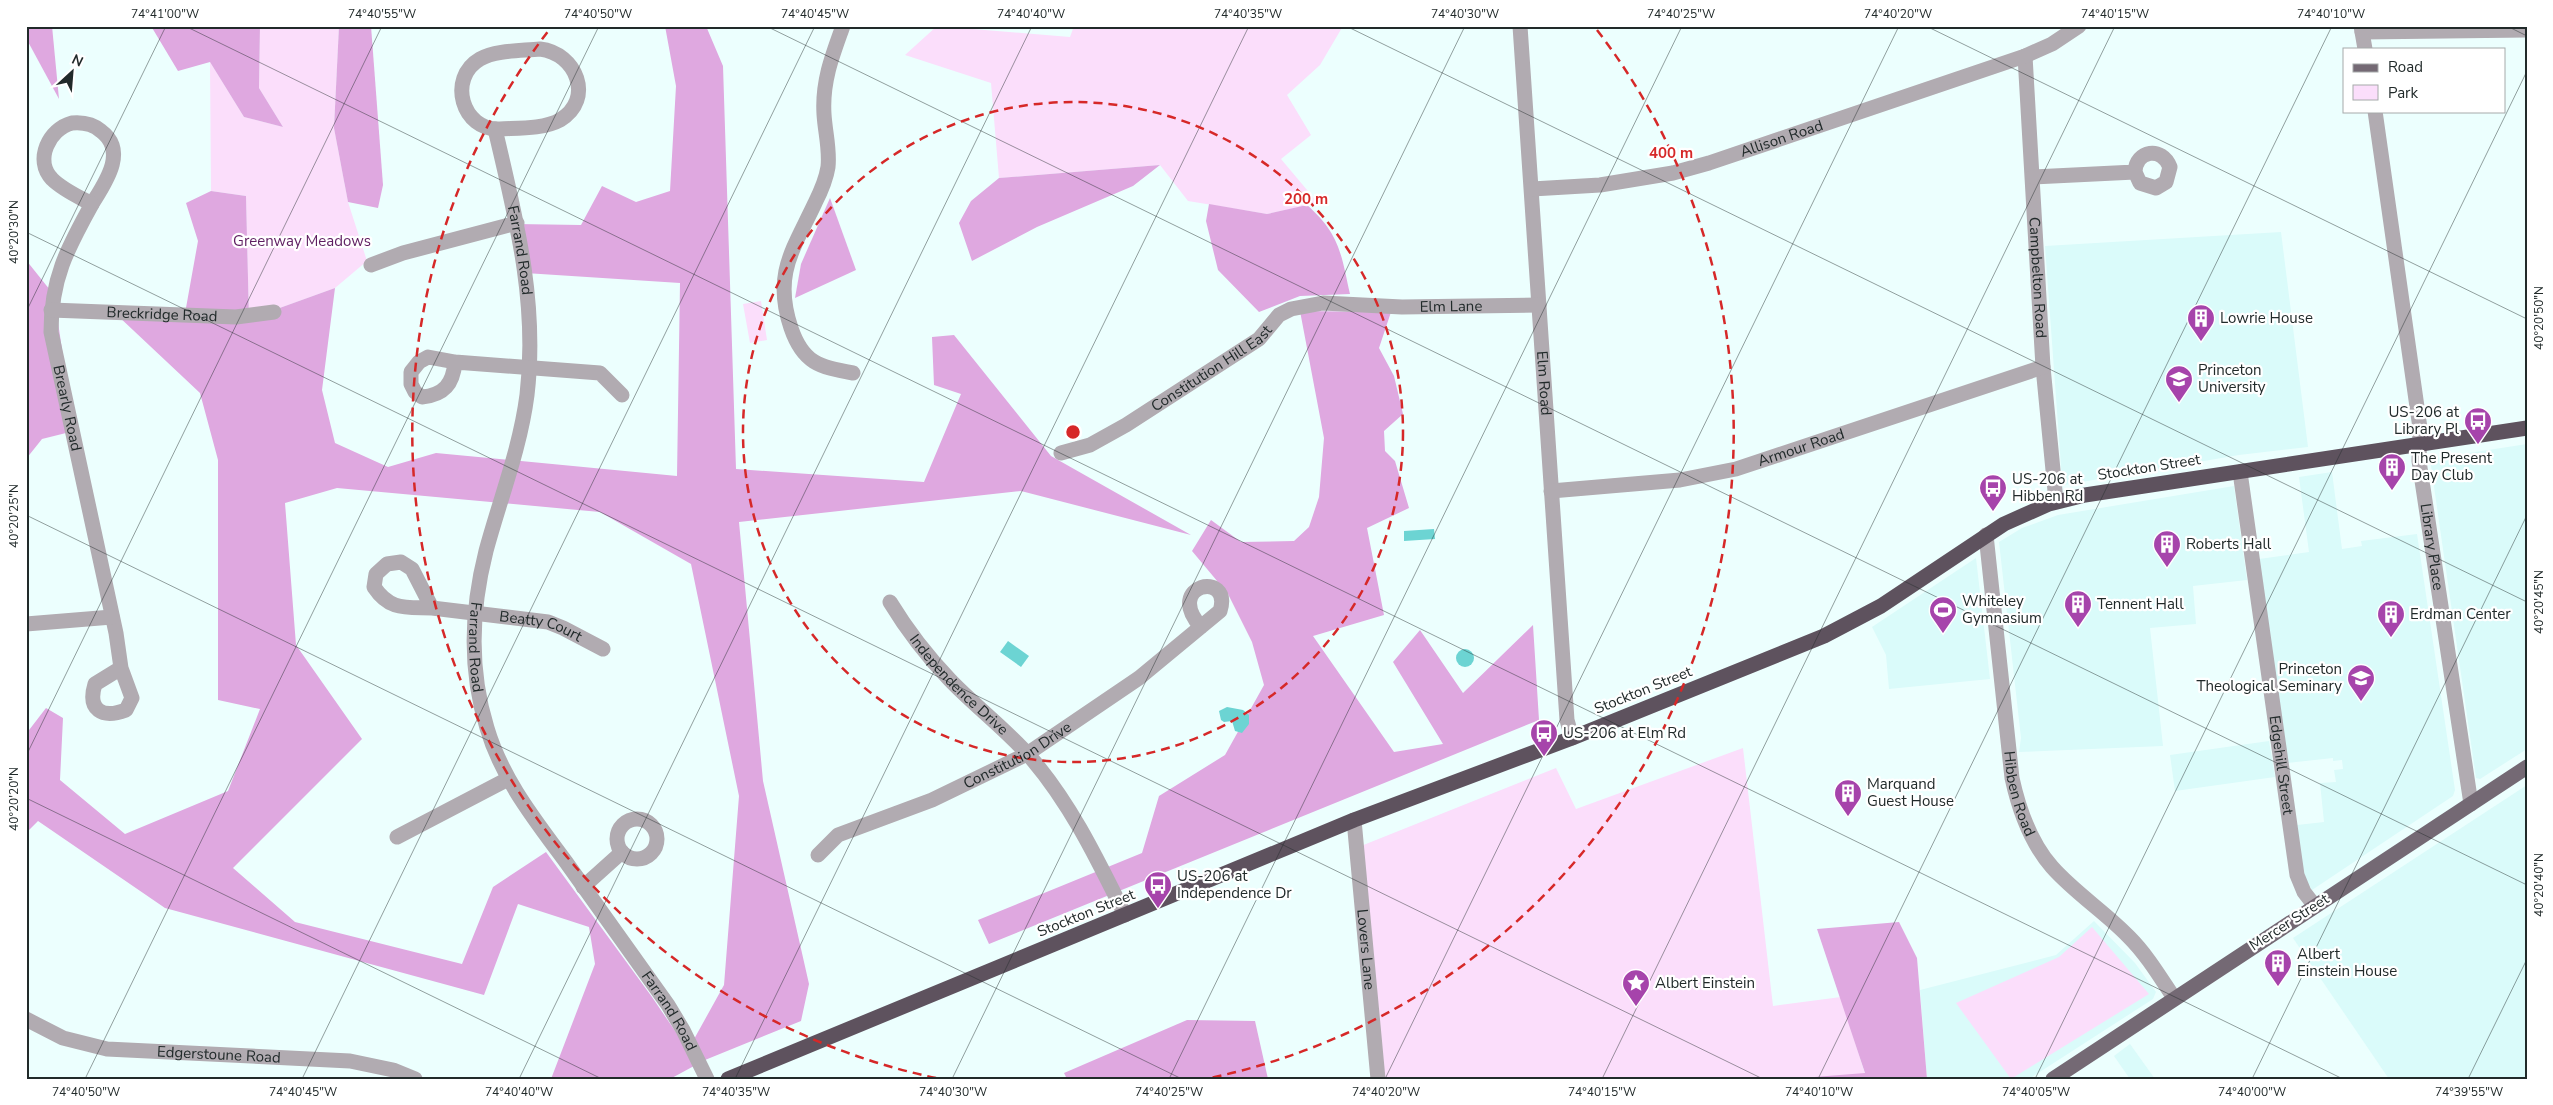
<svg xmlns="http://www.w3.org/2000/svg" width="2553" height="1105" viewBox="0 0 2553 1105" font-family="'Nunito Sans',sans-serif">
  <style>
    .built { fill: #dafbfa }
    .green { fill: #fbdefb }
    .forest { fill: #dfa8e0; fill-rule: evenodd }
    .water { fill: #6cd4d3 }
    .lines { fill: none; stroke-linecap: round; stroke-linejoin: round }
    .minor { stroke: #b1abb1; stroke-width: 15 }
    .major { stroke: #746974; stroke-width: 15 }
    .highway { stroke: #5e525e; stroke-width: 15 }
    .ticks { fill: none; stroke: #212a2a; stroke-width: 1; stroke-opacity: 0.45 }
    .ring { fill: none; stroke: #d62828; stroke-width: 2.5; stroke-dasharray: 9 6 }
    .labels { text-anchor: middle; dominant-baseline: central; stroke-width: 4.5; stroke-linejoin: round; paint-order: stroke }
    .street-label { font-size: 15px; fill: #212a2a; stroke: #fff }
    .park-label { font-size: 15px; fill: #5e1e61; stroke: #fff }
    .poi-label { font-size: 15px; fill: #212a2a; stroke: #fff; text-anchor: start }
    .centre { fill: #d62828; stroke: #fff; stroke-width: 2.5 }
    .ring-label { font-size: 15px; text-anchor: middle; font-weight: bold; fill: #d62828; stroke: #fff; stroke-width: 4.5; stroke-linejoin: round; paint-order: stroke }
    .neatline { fill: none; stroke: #212a2a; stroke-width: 2 }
    .ticks-label { font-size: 12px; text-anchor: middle; fill: #212a2a }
  </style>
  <rect width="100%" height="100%" fill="#ecfffe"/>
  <g class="built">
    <path d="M2281,232L2308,447L2239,455L2064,485L2062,480L2045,246Z"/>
    <path d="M2527,444V749L2480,779L2476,778L2430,459Z"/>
    <path d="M2332,472L2342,549L2362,546L2361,541L2417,534L2455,790L2453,796L2312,890L2304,877L2297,825L2324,822L2320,783L2336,782L2334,770L2343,769L2342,760L2333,761V758L2287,763L2259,559L2309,552L2299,477Z"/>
    <path d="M2234,486L2247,580L2193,586L2196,624L2150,628L2163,746L2019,752L2021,738L1999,542L2022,528L2058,515Z"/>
    <path d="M1976,558L1990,679L1889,689L1886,655L1872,627Z"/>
    <path d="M2269,741L2275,777L2175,791L2170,755Z"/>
    <path d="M2527,785V1079H2389L2293,938Z"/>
    <path d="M2094,921L2135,963L2156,992L2153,999L2029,1079H1927L1920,990L2056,955Z"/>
    <path d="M2130,1044L2155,1079H2130L2114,1056Z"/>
  </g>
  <g class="green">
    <path d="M260,26H339L334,128L348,202L367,261L335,288L249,319L246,196L211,191L210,62L244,117L283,127L259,88Z"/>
    <path d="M937,26L1070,37L1074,26H1343L1320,65L1287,95L1311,135L1281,159L1318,203L1267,214L1188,201L1160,165L999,178L991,83L905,55Z"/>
    <path d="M761,301L767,340L750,343L743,304Z"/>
    <path d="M1743,748L1773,1006L1841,997L1865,1074L1789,1079H1375L1356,848L1556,768L1576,809Z"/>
    <path d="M2092,927L2149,994L2011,1079L1956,1003L2059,957Z"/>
  </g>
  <g class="forest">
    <path d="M26,26H52L59,99L26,38Z"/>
    <path d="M151,26H260L259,88L283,127L244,117L210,62L178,71Z"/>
    <path d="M339,26H371L383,185L378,208L348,202L334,128Z"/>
    <path d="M665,26H706L723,66L736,469L924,482L961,394L934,385L932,337L954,335L1051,456L1191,535L1021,491L739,522L763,781L809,984L801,1021L705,1060L670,1079H551L595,964L589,927L518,904L484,995L165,908L38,821L26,833V734L46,708L63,718L60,780L125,834L228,791L260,709L218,700V460L200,393L117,315L184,319L198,241L186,203L211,191L246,196L249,319L335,288L322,390L335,443L388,467L436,453L677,476L680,283L525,273L516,224L581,225L602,186L636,202L670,191L676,86ZM337,488L600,512L691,564L739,796L724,985L688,1050L652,997L546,852L493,887L462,964L295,922L233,868L362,739L296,645L285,503Z"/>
    <path d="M1160,165L1133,186L1037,227L972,261L959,223L971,201L999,178Z"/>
    <path d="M830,198L856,270L795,298L801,264Z"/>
    <path d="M1209,204L1267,214L1307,205C1340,234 1341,254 1350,294L1300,296L1259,312L1218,270L1206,221Z"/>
    <path d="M26,260L54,295L74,431L42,439L26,459Z"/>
    <path d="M1300,311L1391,312L1379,348L1394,376L1403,414L1384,431L1385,451L1395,461L1409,508L1367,528L1384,615L1313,636L1394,752L1443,744L1393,662L1420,630L1463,693L1533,625L1539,720L989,944L978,920L1142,853L1159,796L1225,755L1264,685L1252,642L1228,594L1192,551L1211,520L1241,542L1294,541L1309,527L1319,497L1324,438Z"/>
    <path d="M1899,922L1917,958L1927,1079H1789L1865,1073L1817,929Z"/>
    <path d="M1187,1020L1255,1021L1268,1079H1067L1064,1073Z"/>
  </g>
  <g class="water">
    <path d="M1434,529L1435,539L1404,541V531Z"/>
    <path d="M1008,641L1029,656L1021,667L1000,652Z"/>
    <circle cx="1465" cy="658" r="9"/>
    <path d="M1227,707L1243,710L1249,715V724L1242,733L1235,731L1232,721L1224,722L1221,720L1219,711Z"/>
  </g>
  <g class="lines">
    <g class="minor">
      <path d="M843,26C832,56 822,82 824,114C825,132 830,149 828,167C826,180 821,191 815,203C793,250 773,274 791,328C803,363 819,367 853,373"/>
      <path id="s1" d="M1520,26L1567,720L1572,738"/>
      <path d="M2361,26L2365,49"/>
      <path d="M2362,32L2527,30"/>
      <path d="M540,49C576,53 595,99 560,120C544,129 518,128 500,129C462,131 447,78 480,59C496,50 521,51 540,49Z"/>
      <path id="s2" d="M2025,56L2043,367L2056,501"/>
      <path id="s3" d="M2375,111L2420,428L2419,461L2471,804"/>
      <path d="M72,123C83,122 93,124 101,131C128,151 105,183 92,204C79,197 63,190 52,179C34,160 49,129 72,123Z"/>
      <path id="s4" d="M495,129C516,218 538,303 527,395C520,449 500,499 486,551C471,610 469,670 487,728C502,779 535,820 566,862C600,910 634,957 668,1005L683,1030L707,1079"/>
      <path d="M2033,177L2135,172L2140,183L2156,188L2166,182L2170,167C2162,146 2136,150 2135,172"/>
      <path id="s5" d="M1532,189L1600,185L1673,173L1709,163L2025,56L2052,44L2079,26"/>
      <path id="s6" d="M92,204C67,249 51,279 51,332L116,633L121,668L95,684C87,710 102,719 126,710L132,698L121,668"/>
      <path d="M371,265L403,253L517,223"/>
      <path id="s7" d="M51,310L236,317L274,312"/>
      <path d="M455,362C453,384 444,395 422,397L415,392L411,384V372L419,362L428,357L455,362L600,373L622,395"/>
      <path id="s8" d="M1061,453L1090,445L1126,425L1259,339L1279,315L1291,309L1323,303L1402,307L1539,305"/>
      <path id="s9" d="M2240,472L2297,875L2304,892L2314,905"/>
      <path id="s10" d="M1551,491L1680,480L1736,469L2043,367"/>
      <path id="s11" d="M1986,535L2012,778C2019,810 2030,842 2052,867C2075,893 2105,912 2129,937C2147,955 2160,977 2174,998"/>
      <path id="s12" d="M890,602C907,630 927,656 950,680C976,707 1008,731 1032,759C1072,806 1098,861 1125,915"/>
      <path id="s13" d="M432,608C406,607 390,611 374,587L376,574L387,564L401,562L412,569L432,608L548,622L563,628L603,649"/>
      <path d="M26,624L112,617"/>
      <circle cx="637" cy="839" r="20"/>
      <path id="s14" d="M1354,820L1378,1079"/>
      <path d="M397,837L508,779"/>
      <path id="s15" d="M818,855L838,835L932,800L1027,754L1139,678L1220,611C1233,570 1163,584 1201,627"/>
      <path d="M583,887L622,852"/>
      <path id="s16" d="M26,1019L63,1038L107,1049L350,1061L393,1070L415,1079"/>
    </g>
    <path class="major" d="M2053,1079L2527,767"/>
    <path class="highway" d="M728,1079L1354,820L1572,738L1824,636L1881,606L2004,524L2049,504L2085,495L2527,428"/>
  </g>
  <path class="ticks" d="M185,26L2343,1079M766,26L2527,885M1346,26L2527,602M1926,26L2527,319M2507,26L2527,36M26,232L1763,1079M26,312L166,26M26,515L1182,1079M26,756L382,26M26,798L602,1079M85,1079L599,26M302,1079L815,26M519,1079L1032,26M735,1079L1249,26M952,1079L1465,26M1169,1079L1682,26M1385,1079L1899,26M1602,1079L2115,26M1818,1079L2332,26M2035,1079L2527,71M2252,1079L2527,515M2468,1079L2527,959"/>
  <g class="ring">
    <circle cx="1073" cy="432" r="330"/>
    <path d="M936 1078A660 660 0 0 1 549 30M1597 30A660 660 0 0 1 1210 1078"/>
  </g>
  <defs>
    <g id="building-pin" transform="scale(1.4375)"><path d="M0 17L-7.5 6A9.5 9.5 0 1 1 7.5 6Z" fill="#a644ab" stroke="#fff"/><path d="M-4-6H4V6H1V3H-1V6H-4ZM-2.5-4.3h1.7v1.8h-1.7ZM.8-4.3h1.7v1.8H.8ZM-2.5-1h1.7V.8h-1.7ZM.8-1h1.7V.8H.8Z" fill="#fff"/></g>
    <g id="university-pin" transform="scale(1.4375)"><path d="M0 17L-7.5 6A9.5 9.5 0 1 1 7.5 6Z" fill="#a644ab" stroke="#fff"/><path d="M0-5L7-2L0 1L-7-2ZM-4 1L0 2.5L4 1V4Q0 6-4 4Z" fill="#fff"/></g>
    <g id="bus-pin" transform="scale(1.4375)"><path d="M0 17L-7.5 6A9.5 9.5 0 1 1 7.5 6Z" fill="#a644ab" stroke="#fff"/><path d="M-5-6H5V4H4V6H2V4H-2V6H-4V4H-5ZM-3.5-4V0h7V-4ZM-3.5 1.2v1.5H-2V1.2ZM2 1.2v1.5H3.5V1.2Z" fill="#fff"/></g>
    <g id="stadium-pin" transform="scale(1.4375)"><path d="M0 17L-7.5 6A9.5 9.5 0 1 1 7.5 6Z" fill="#a644ab" stroke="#fff"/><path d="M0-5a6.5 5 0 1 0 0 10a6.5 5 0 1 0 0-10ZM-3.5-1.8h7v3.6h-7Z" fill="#fff"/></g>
    <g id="sight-pin" transform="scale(1.4375)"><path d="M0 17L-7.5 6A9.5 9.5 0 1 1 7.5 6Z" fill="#a644ab" stroke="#fff"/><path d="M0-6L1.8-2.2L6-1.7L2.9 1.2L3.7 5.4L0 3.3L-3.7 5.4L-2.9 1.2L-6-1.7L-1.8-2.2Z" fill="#fff"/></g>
  </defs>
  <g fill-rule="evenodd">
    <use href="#building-pin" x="2201" y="318"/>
    <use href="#university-pin" x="2179" y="379"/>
    <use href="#bus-pin" x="2478" y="421"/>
    <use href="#building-pin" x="2392" y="467"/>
    <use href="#bus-pin" x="1993" y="488"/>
    <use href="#building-pin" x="2167" y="544"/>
    <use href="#building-pin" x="2078" y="604"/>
    <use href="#stadium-pin" x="1943" y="610"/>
    <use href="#building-pin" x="2391" y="614"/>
    <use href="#university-pin" x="2361" y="678"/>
    <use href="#bus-pin" x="1544" y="733"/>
    <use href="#building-pin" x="1848" y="793"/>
    <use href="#bus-pin" x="1158" y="885"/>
    <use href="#building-pin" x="2278" y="963"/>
    <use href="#sight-pin" x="1636" y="983"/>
  </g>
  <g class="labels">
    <g class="street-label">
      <text stroke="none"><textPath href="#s5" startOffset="256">Allison Road</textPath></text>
      <text stroke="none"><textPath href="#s4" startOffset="124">Farrand Road</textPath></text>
      <text stroke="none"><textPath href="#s2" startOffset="222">Campbelton Road</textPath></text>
      <text stroke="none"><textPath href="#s8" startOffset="435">Elm Lane</textPath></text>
      <text stroke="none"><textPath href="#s7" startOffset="111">Breckridge Road</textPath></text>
      <text stroke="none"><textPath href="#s8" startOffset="174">Constitution Hill East</textPath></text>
      <text stroke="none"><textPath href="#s1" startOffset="358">Elm Road</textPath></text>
      <text stroke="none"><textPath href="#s6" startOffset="214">Brearly Road</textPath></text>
      <text stroke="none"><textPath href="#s10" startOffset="255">Armour Road</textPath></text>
      <text transform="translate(2149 467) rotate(-9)">Stockton Street</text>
      <text stroke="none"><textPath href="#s3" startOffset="440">Library Place</textPath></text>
      <text stroke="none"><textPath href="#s13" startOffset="275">Beatty Court</textPath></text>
      <text stroke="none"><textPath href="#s4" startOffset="528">Farrand Road</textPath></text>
      <text stroke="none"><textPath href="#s12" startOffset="108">Independence Drive</textPath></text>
      <text transform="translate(1643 690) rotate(-22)">Stockton Street</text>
      <text stroke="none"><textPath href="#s15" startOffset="225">Constitution Drive</textPath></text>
      <text stroke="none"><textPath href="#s9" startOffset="296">Edgehill Street</textPath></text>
      <text stroke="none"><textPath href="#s11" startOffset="261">Hibben Road</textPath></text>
      <text transform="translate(1086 913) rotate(-22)">Stockton Street</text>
      <text transform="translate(2289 922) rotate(-33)">Mercer Street</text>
      <text stroke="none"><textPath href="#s14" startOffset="130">Lovers Lane</textPath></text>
      <text stroke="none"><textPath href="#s4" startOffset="948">Farrand Road</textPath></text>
      <text stroke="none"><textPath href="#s16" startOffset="199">Edgerstoune Road</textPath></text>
    </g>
    <g class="park-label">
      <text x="302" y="241">Greenway Meadows</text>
    </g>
    <g class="poi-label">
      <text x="2220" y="318">Lowrie House</text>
      <text x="2198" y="370">Princeton<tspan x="2198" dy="17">University</tspan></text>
      <text x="2459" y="412" text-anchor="end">US-206 at<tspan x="2459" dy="17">Library Pl</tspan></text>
      <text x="2411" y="458">The Present<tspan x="2411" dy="17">Day Club</tspan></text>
      <text x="2012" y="479">US-206 at<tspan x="2012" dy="17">Hibben Rd</tspan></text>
      <text x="2186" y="544">Roberts Hall</text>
      <text x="1962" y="601">Whiteley<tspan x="1962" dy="17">Gymnasium</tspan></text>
      <text x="2097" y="604">Tennent Hall</text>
      <text x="2410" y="614">Erdman Center</text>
      <text x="2342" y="669" text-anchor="end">Princeton<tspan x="2342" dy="17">Theological Seminary</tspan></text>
      <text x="1563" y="733">US-206 at Elm Rd</text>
      <text x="1867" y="784">Marquand<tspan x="1867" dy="17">Guest House</tspan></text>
      <text x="1177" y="876">US-206 at<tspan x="1177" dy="17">Independence Dr</tspan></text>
      <text x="2297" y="954">Albert<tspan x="2297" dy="17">Einstein House</tspan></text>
      <text x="1655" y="983">Albert Einstein</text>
    </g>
  </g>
  <circle cx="1073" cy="432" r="8" class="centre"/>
  <g class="ring-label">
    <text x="1671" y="158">400 m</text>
    <text x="1306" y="204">200 m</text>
  </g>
  <rect width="2553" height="1105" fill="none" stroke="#ffffff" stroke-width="55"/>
  <rect x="2343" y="48" width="162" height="65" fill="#ffffff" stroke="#a6aaaa"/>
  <rect x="2353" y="64" width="25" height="8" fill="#746974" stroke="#a6aaaa"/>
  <text x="2388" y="72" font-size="15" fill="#212a2a">Road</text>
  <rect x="2353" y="85" width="25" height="15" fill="#fbdefb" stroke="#a6aaaa"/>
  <text x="2388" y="98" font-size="15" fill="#212a2a">Park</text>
  <g transform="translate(72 72) rotate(26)" stroke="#ffffff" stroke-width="4" paint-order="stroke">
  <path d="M0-4L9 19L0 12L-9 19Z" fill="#212a2a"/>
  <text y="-8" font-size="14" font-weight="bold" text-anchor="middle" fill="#212a2a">N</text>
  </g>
  <rect x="28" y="28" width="2498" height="1050" class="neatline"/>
  <g class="ticks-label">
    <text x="165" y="18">74°41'00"W</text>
    <text x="382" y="18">74°40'55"W</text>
    <text x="598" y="18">74°40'50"W</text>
    <text x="815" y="18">74°40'45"W</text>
    <text x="1031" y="18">74°40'40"W</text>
    <text x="1248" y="18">74°40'35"W</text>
    <text x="1465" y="18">74°40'30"W</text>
    <text x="1681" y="18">74°40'25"W</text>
    <text x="1898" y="18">74°40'20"W</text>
    <text x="2115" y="18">74°40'15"W</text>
    <text x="2331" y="18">74°40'10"W</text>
    <text transform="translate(14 232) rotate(-90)" y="4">40°20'30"N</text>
    <text transform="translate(2539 318) rotate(-90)" y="4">40°20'50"N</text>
    <text transform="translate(14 516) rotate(-90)" y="4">40°20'25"N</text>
    <text transform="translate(2539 602) rotate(-90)" y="4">40°20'45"N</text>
    <text transform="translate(14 799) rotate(-90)" y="4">40°20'20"N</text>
    <text transform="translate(2539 885) rotate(-90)" y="4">40°20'40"N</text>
    <text x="86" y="1096">74°40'50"W</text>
    <text x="303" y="1096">74°40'45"W</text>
    <text x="519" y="1096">74°40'40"W</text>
    <text x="736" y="1096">74°40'35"W</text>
    <text x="953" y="1096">74°40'30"W</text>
    <text x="1169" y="1096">74°40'25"W</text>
    <text x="1386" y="1096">74°40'20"W</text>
    <text x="1602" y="1096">74°40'15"W</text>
    <text x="1819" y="1096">74°40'10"W</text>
    <text x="2036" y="1096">74°40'05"W</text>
    <text x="2252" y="1096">74°40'00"W</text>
    <text x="2469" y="1096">74°39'55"W</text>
  </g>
</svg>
